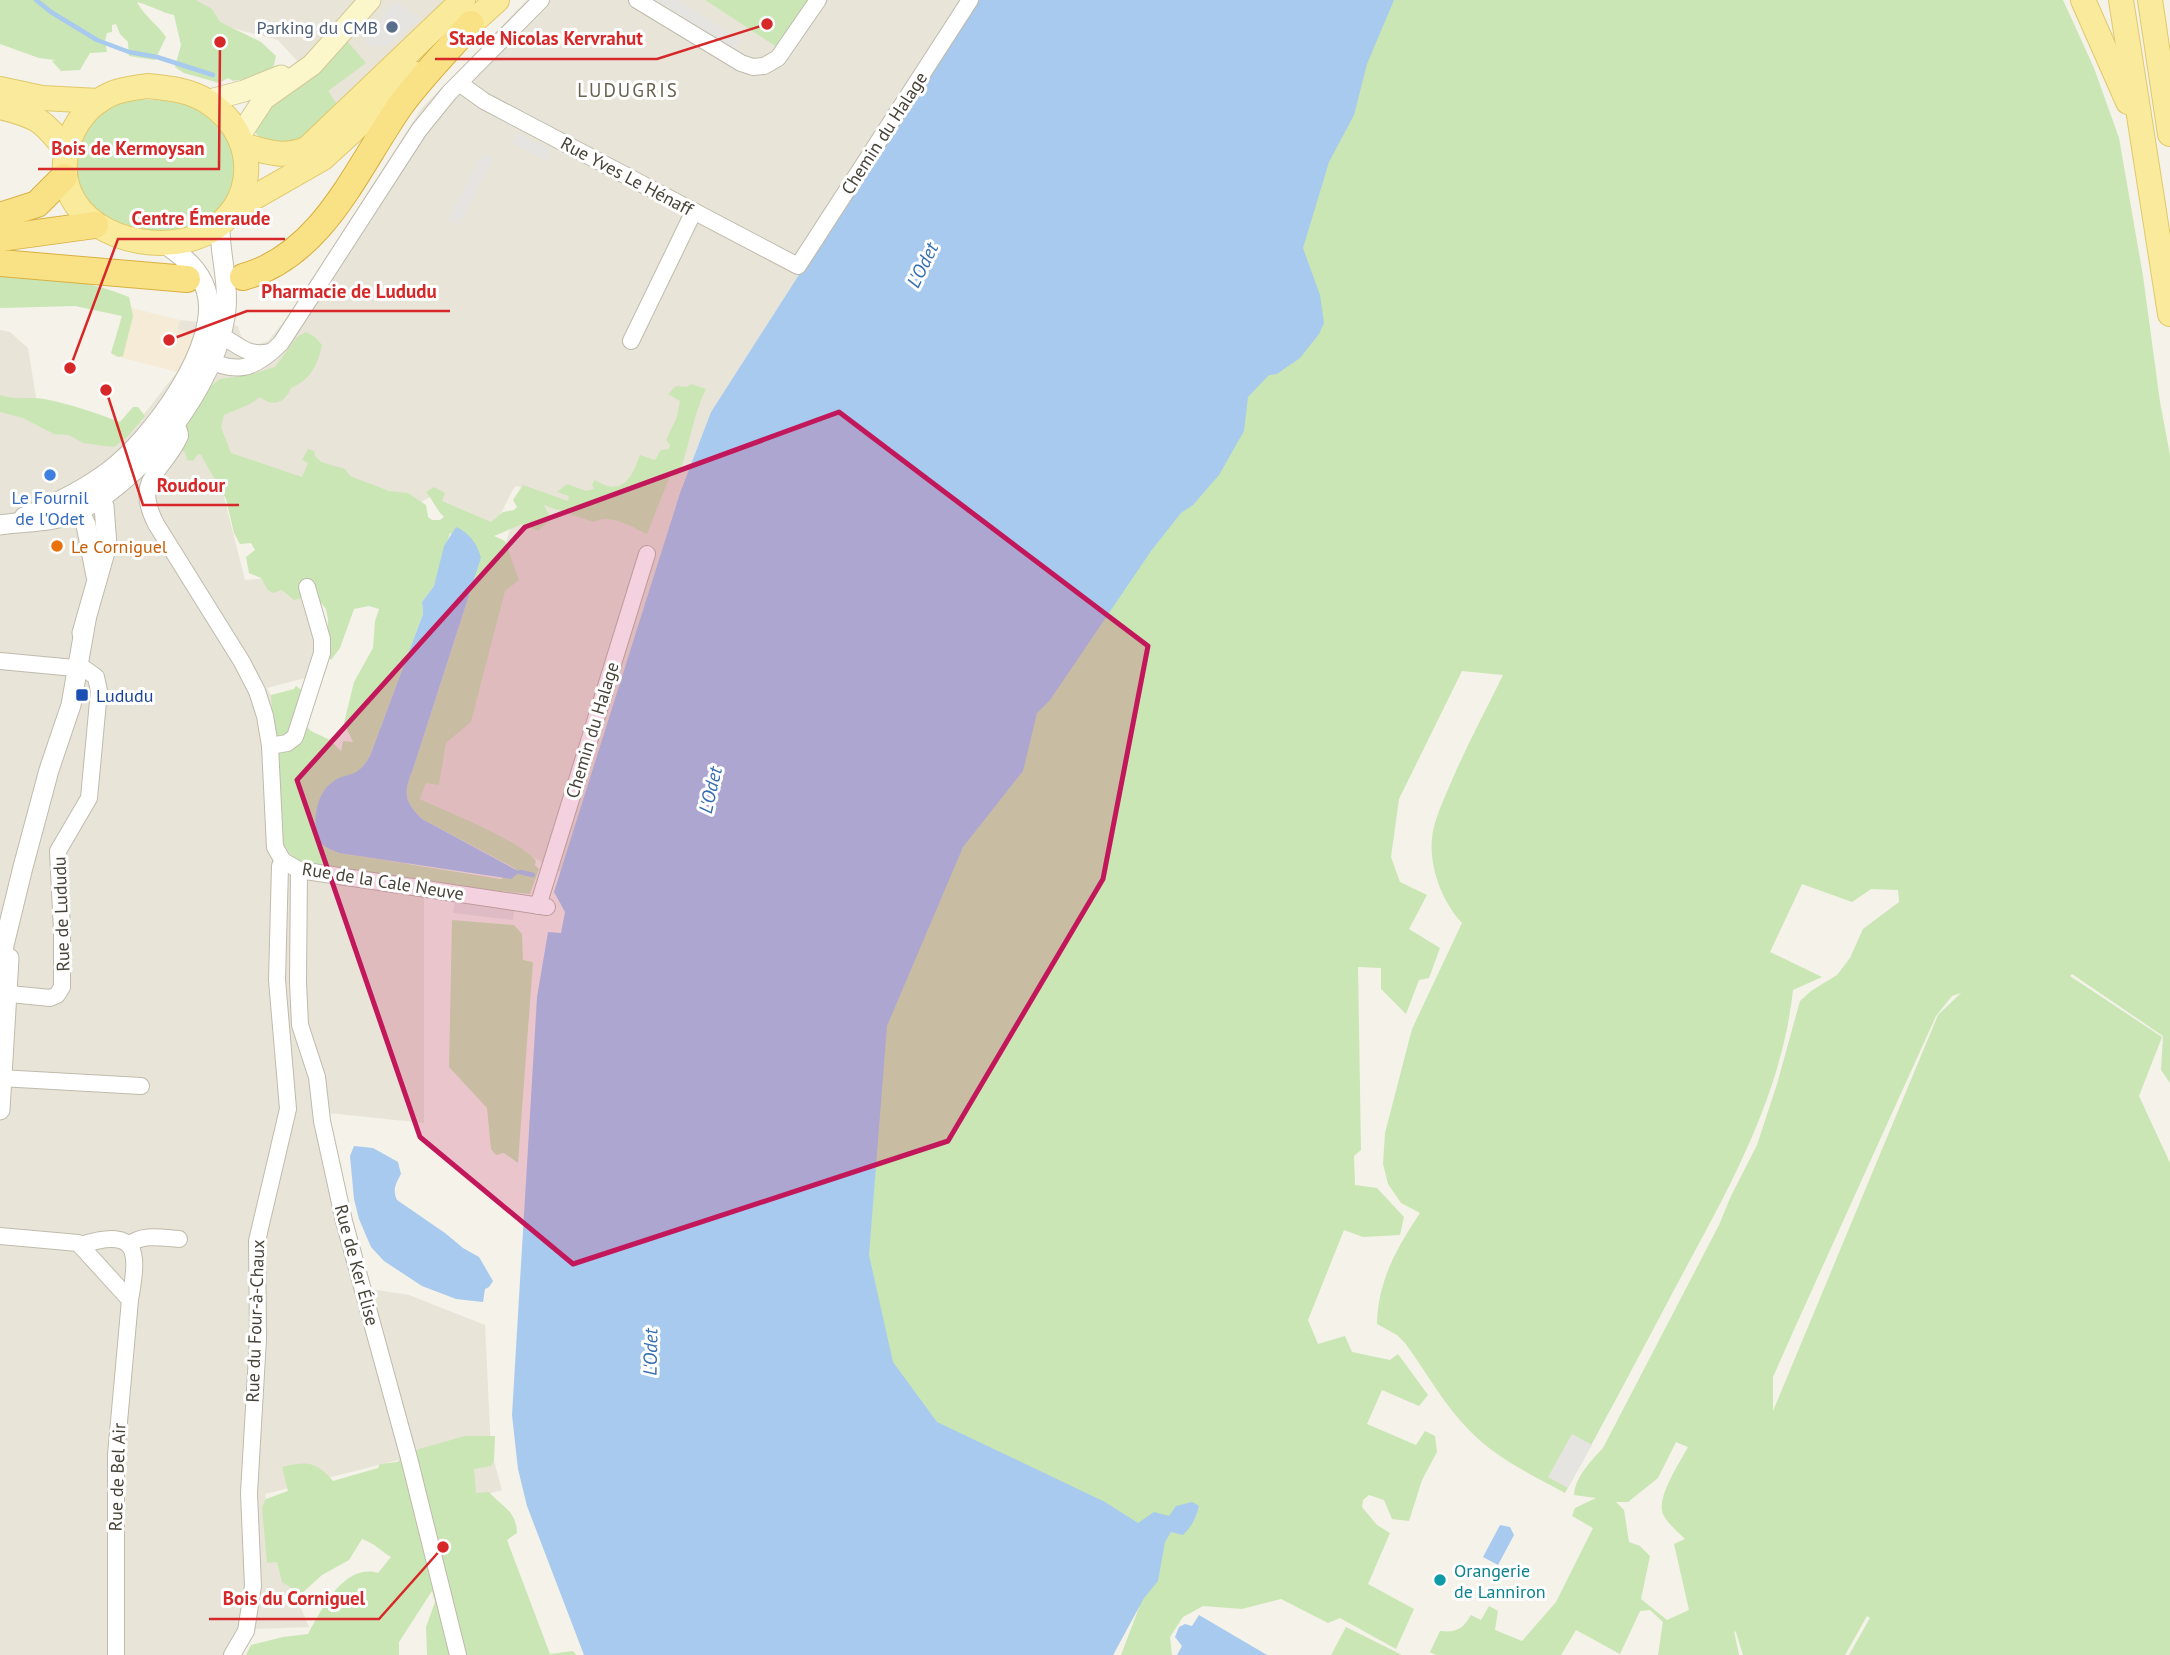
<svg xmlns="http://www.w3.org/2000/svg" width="2170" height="1655" viewBox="0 0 2170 1655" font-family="'PT Sans',sans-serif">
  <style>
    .residential { fill: #e8e4d8 }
    .commercial { fill: #f5ebd6 }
    .green { fill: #cae6b4; fill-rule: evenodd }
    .parking { fill: #e6e4e1 }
    .water { fill: #a8caee }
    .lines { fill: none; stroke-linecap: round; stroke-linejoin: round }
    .stream { stroke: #a8caee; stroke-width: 4.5 }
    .minor-casing { stroke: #bfbbac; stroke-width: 18 }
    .tertiary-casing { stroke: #bfbbac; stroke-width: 21 }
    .secondary-casing { stroke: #d2c99a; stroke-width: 23 }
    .primary-casing { stroke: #e0c96c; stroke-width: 26 }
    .trunk-casing { stroke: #d8b040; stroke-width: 28 }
    .minor { stroke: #fff; stroke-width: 16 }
    .tertiary { stroke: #fff; stroke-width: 19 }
    .secondary { stroke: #fcf6cb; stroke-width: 21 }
    .primary { stroke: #faea9c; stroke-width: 24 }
    .trunk { stroke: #f9e286; stroke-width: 26 }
    .marked { fill: #c2185b; fill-opacity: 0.2; stroke: #c2185b; stroke-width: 5; stroke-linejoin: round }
    .service-dot { fill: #5c6f8a; stroke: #fff; stroke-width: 2.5 }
    .shop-dot { fill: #3f7fe0; stroke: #fff; stroke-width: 2.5 }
    .food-dot { fill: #e8710a; stroke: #fff; stroke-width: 2.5 }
    .transit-dot { fill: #1a4fb4; stroke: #fff; stroke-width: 2.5 }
    .culture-dot { fill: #0f9aa8; stroke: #fff; stroke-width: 2.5 }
    .labels { text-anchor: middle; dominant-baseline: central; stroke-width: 6; stroke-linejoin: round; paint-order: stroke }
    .service-label { font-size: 18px; fill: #4e5e75; stroke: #fff; text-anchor: end }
    .street-label { font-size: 18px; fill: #484338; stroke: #fff }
    .shop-label { font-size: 18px; fill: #366cbe; stroke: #fff }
    .food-label { font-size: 18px; fill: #c56008; stroke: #fff; text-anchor: start }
    .transit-label { font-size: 18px; fill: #164399; stroke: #fff; text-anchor: start }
    .culture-label { font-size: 18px; fill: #0d838f; stroke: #fff; text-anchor: start }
    .neighbourhood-label { font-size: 19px; letter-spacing: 2px; fill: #6a624f; stroke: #fff }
    .water-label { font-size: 19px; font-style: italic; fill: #346eb0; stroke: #fff }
    .leader { fill: none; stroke: #d62828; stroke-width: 2.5 }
    .callout-dot { fill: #d62828; stroke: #fff; stroke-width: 2.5 }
    .callout-label { font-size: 19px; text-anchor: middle; font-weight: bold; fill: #d62828; stroke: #fff; stroke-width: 6; stroke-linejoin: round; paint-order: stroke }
  </style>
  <rect width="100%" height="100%" fill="#f4f2e9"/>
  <g class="residential">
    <path d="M171,0H448L339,107L278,40L202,20Z"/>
    <path d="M527,0H705L778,48L809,0H975L711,412L680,493L561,872L420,799L524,488L516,486L512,491L495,525L430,497L403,512L212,450L245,580L301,576L319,644L309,677L267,688L273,699L281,733L424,880V1123L329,1113L345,1201L370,1289L409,1295L485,1325L491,1450L502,1490L412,1515L398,1460L265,1494L285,1570L309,1627L256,1629L242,1655H0V330L10,332L28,348L40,422L105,438L145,413L177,372L194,333L177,329L180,320L238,326L241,336L247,342L258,344L268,341L287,318L422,108Z"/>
  </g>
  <path class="commercial" d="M124,306L180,320L177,329L195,333L191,349L177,372L112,355Z"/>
  <g class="green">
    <path d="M0,0H196L212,9L220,22L261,42L276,56L273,69L261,76L233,81L228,78L219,83L184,73L175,67L181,45L174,15C160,12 150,5 137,2C144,16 157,24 166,37L155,60L129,56L128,42L120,34L116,24L112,25V32L107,33L105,41L107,52L90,53L80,70L61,71L52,61L55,60L39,58L0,44Z"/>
    <path d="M705,0H809L778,48Z"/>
    <path d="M1118,0H2063L2094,68L2119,138L2143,276L2160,402L2170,455V1083L2161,1070L2163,1036L2072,974L2070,976L2162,1037L2139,1096L2170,1163V1655H1849L1870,1618L1867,1616L1845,1655H1743L1736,1632L1734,1631L1739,1655H1658L1663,1622L1650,1610L1640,1611L1620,1654L1576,1630L1561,1655H1436L1430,1652L1440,1631C1456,1633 1463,1629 1471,1615L1481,1620L1489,1606L1498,1611L1495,1630L1522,1641L1556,1602L1593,1528L1572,1516L1575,1508L1596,1498L1574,1495C1575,1477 1591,1461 1603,1448L1719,1225L1731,1196L1757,1145L1777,1084L1800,1001L1811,991L1837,975L1850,958L1863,929L1899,902L1898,890L1871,889L1852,902L1802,884L1770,952L1822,977L1793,990C1781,1100 1725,1195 1674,1290C1638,1358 1602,1426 1565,1493C1532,1475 1496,1458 1470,1431C1444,1405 1427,1373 1405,1343L1397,1335L1377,1324C1378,1281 1396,1249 1420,1213L1401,1203L1388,1184L1383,1164L1385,1133L1412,1029L1462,923C1442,902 1429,867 1432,838C1434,820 1442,804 1449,787C1465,749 1485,712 1503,675L1462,671L1399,799L1391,857L1400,882L1427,895L1409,929L1440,948L1429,978L1419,980L1406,1014L1381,989V968L1358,967L1361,1150L1354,1156L1355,1185L1377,1188L1404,1217L1400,1235L1363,1237L1344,1230L1308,1320L1318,1344L1345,1336L1352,1352L1390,1360L1398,1354L1428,1395L1419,1406L1382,1390L1367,1424L1416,1445L1425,1431L1435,1436L1437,1452L1422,1480L1409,1521L1392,1519L1384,1500L1369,1495L1363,1500L1362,1507L1377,1525L1390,1533L1368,1584L1414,1609L1396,1649L1340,1618L1328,1623L1281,1599L1242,1609L1203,1606L1183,1617L1170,1637L1172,1655H1121L1140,1605L1113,1655L687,1529ZM1961,993L1938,1015L1773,1411V1377L1792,1334L1936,1016L1952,996ZM1676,1442L1688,1447C1680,1462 1656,1498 1663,1514C1667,1523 1678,1532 1685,1539L1674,1544L1689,1610L1667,1620L1641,1599L1650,1556L1640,1546L1629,1542L1624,1510L1616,1502H1628L1658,1478Z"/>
    <path d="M347,41L366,63L328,91L339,107C320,125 301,151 273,142C264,140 259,138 254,131L255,120Z"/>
    <path d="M137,99C155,100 178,100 195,108C246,134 249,190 204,224C189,235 137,235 121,227C110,222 94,210 86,202C69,185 76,132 93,118C105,107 122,103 137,99Z"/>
    <path d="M0,276C48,279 83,278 129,297L133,316L123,356L118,357L111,353L122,316L75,306L0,308Z"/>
    <path d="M306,332L315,337L322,345C317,366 311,379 291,388C286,402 272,408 260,397L250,404L224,415L221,427L231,453L302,477L308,463L302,460L308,449L314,451L315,456L321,462L345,469L350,476L389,491L408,493L426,505L428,517L432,520H440L444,517C437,511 433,500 426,492L434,487L445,493L442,501L491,522L503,512L514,510L517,507L513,500L523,485L568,501L569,496L557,492L567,484L586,491L594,489L592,484L595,480C623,498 632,477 640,455L655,460L661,450L669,449L670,445L666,440L677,417L680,401L668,394L676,386L687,387L691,384L706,389C692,417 690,447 678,475L670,476L647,534C629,526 612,513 593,522L544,505L551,519L538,531L522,524L494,536L505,541L519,580L505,591L471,722L446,743L439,785L426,783L420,799C447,812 520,840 536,861L535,865L539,869L530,894L458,887L457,881V886L299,864L281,842L271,695L294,689L296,686L303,691L296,716L311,731L330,740L341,751L343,741L353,742L344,723L354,682L373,648L375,621L379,609L369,606L354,609L340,648L331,660L327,656L328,619L326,609L309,588L304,597L294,600L282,590L273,593L268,590L261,578L249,573L246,557L255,550L251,543L240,544L234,533L226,499L201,455L198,454L193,461L187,460L185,452L180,449L185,428L210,387L220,379L249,375L275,367L297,337ZM450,533L481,558L413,769C403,793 404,801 422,819L516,869L501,879L339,853L326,848L338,779L361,771L370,756L423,614L422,602L434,586Z"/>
    <path d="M0,395C19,401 27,396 44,399C70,404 96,413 120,422L133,407H138L145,416L127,437L114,447L83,443L69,435L54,434L23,418L0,412Z"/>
    <path d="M452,920L514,925L522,934L523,960L533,962L518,1163L504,1153L496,1155L491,1149L487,1108L449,1067Z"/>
    <path d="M465,1436H495L494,1461L491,1466L474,1469L476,1493L489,1492C503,1508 516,1510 517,1533L507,1540L550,1654L573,1651L576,1655H427L426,1627L435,1602L432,1591L399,1642V1655H246L251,1645L283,1637L308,1634C322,1609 344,1563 378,1573L391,1557C381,1551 374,1543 362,1539L349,1560L322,1575L301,1594L282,1582L277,1562L267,1563L262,1507L266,1499L288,1491L282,1467C307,1461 316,1461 333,1481L378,1468L380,1464L397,1462L419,1449Z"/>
    <path d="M1346,1627L1402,1655H1331Z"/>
  </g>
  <g class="parking">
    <path d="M657,0H678L741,41L733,49Z"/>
    <path d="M395,1L420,18L389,45L371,47L364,40Z"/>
    <path d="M517,133L551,150L547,161L512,143Z"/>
    <path d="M483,153L493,158L459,225L448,220Z"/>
    <path d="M455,900L515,907L513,920L453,913Z"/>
    <path d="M1572,1434L1592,1445L1568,1488L1548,1477Z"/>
  </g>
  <g class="water">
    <path d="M975,0H1394L1367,64L1354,115L1329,162L1303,248L1320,295L1324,323L1319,334L1300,358L1277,374L1269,375L1248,397L1244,431L1219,475L1193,505L1181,513L1151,551L1050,700L1037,713L1023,771L963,847L887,1026L869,1255L893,1362L937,1422L1105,1502L1138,1523L1154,1512L1169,1516L1176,1506L1192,1502L1199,1506C1196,1518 1192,1526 1183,1535L1171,1532L1165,1542L1158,1581L1144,1598L1113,1655H584L527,1506L518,1469L512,1415L537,997L548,932L561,933L565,912L554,892L680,493L711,412Z"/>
    <path d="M456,527C469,532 478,545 481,558L413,769C403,793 404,801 422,819L520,872L511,879L339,853C332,850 324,848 320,841C311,826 316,795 330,784C348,769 355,782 370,756L423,614L422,602L434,586L444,546Z"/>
    <path d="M354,1146L373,1148L398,1162L401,1174C396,1183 392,1190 397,1200L445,1233L463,1248L479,1257L493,1281L489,1287L485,1289L483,1302L456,1299L422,1286L384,1261L371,1247L359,1219L354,1199L350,1156Z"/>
    <path d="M1500,1525L1510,1527L1514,1535L1498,1565L1483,1557Z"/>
    <path d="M1199,1615L1267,1655H1177L1182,1646L1175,1637L1179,1627L1185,1624L1192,1626Z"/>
  </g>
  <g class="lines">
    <g class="stream">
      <path d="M36,0L51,12L97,40L129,52L157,57L213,75"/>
      <path d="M520,872L533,875"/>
    </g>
    <g class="minor-casing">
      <g id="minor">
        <path d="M637,0L741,63L753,67L764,66L778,58L818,0"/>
        <path d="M459,83L484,101L798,266L970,0"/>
        <path d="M211,332C236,339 242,358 270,352"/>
        <path d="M631,341L694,211"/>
        <path d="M202,357C236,375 254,370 281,343L419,130L449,93L541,0"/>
        <path d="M164,421C172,424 180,426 180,436C163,474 132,477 156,524L242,662L257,691L265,716L270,746L275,847L283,861L299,870L547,907"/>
        <path d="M0,661L85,669L96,677L99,691L89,798L58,851L62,931V987L57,995L50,998L0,993"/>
        <path d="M270,746L287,743L295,737L322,653V639L307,587"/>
        <path d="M299,870L298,982L300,1025L317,1077L322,1121L344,1221L409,1458L458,1655"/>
        <path d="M538,906L647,554"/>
        <path d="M0,1078L141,1086"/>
        <path d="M0,1236L78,1243L130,1300L116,1455V1655"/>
        <path d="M81,1245C141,1226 138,1254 130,1300"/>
        <path d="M129,1245C143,1233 162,1238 179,1239"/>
        <path d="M232,1655L246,1631L253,1586L249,1493L258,1339L257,1241L288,1109L277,980L280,866L283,861"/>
      </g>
    </g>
    <g class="tertiary-casing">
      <g id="tertiary">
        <path d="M74,498L86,525L96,576"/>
        <path d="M24,517C53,505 84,490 109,471C150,441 223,344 206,290C199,268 182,256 164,243"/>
        <path d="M0,525C23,521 47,523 69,515C138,488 219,383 226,309C229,280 219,252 220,224"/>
        <path d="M82,633L107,545L104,506L95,490"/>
        <path d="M0,970L4,945L23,867L49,770L71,705L86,620"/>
        <path d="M0,1110L9,958"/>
      </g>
    </g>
    <g class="secondary-casing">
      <g id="secondary">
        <path d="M206,101L244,91L281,76"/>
        <path d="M239,137L264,99L312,65L370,0"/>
      </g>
    </g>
    <g class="primary-casing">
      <g id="primary">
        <path d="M2083,0L2128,102"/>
        <path d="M2121,0L2170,314"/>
        <path d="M2150,0L2170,134"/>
        <path d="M455,38L497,0"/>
        <path d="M147,86C168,88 190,90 208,102C267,140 256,223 187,240C126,254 48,217 68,145C74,123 90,103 111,94C122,89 135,88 147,86Z"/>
        <path d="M0,89L42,98L99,101"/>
        <path d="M0,107C37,116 43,120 66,150"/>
        <path d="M243,145C266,152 285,159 308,148L463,0"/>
        <path d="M234,209L323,158L415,74"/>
      </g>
    </g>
    <g class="trunk-casing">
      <g id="trunk">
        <path d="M0,216L37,204L64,177"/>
        <path d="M0,238L95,225"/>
        <path d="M0,263L187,279"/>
        <path d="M243,277C323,255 356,169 400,106C421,77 447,51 471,24"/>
      </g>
    </g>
    <use href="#minor" class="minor"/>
    <use href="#tertiary" class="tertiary"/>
    <use href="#secondary" class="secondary"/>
    <use href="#primary" class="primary"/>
    <use href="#trunk" class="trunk"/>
  </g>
  <path class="marked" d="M839,412L1148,646L1103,879L948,1141L573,1264L420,1137L297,780L525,527Z"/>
  <circle class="service-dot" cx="392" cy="27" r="7"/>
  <circle class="shop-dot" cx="50" cy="475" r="7"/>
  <circle class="food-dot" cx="57" cy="546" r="7"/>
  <rect class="transit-dot" x="75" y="688" width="14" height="14" rx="3.5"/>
  <circle class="culture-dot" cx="1440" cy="1580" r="7"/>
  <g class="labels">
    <g class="service-label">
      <text x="378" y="27">Parking du CMB</text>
    </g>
    <g class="street-label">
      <text transform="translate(884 133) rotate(-57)">Chemin du Halage</text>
      <text transform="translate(627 176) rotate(28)">Rue Yves Le Hénaff</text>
      <text transform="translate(592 730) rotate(-73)">Chemin du Halage</text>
      <text transform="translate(383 881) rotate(9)">Rue de la Cale Neuve</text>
      <text transform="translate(61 914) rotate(-92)">Rue de Lududu</text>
      <text transform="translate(357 1265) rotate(75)">Rue de Ker Élise</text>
      <text transform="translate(255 1321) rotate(-88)">Rue du Four-à-Chaux</text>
      <text transform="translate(117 1477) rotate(-88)">Rue de Bel Air</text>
    </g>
    <g class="shop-label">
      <text x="50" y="497">Le Fournil<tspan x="50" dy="21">de l'Odet</tspan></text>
    </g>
    <g class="food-label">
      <text x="71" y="546">Le Corniguel</text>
    </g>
    <g class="transit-label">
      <text x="96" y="695">Lududu</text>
    </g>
    <g class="culture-label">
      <text x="1454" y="1570">Orangerie<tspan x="1454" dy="21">de Lanniron</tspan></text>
    </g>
    <g class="neighbourhood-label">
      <text x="628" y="90">LUDUGRIS</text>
    </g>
    <g class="water-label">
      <text transform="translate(922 265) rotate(-64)">L'Odet</text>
      <text transform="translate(710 790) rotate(-77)">L'Odet</text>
      <text transform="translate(650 1352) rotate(-89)">L'Odet</text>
    </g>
  </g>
  <path class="leader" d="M767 24L657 59H435M220 42L219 169H38M70 368L118 239H285M169 340L247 311H450M106 390L143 505H239M443 1547L379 1619H209"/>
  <g class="callout-dot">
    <circle cx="767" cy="24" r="7"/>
    <circle cx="220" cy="42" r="7"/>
    <circle cx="70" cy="368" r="7"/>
    <circle cx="169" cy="340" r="7"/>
    <circle cx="106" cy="390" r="7"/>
    <circle cx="443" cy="1547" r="7"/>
  </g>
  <g class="callout-label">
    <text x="546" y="45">Stade Nicolas Kervrahut</text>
    <text x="128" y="155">Bois de Kermoysan</text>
    <text x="201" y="225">Centre Émeraude</text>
    <text x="349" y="298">Pharmacie de Lududu</text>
    <text x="191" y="492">Roudour</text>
    <text x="294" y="1605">Bois du Corniguel</text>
  </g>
</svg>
